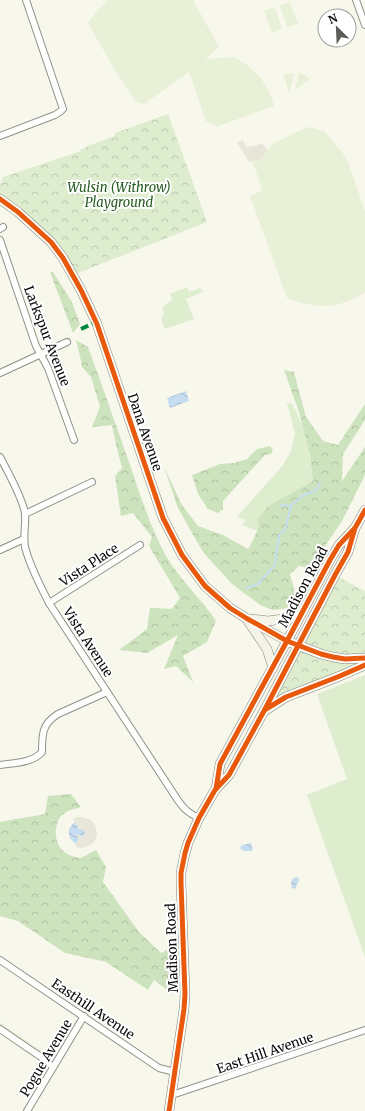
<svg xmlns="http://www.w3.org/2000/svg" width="365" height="1111" viewBox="0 0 365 1111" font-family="Merriweather,serif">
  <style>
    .grass { fill: #ddedce }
    .forest { fill: url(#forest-crowns) }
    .park { fill: url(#park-crowns) }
    .pitch { fill: #e8f1d7 }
    .plaza { fill: #e8e6d9 }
    .water { fill: url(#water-waves) }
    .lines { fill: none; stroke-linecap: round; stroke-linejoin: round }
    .stream { stroke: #c6dcef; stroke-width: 2 }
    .street-casing { stroke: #91908b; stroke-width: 8 }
    .secondary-casing { stroke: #878782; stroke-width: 10 }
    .street { stroke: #fefefc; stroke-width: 6 }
    .secondary { stroke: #f3f3e8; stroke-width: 9 }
    .quiet { stroke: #00873e; stroke-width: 4; stroke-dasharray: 8 4; stroke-linecap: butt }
    .cycleway-casing { stroke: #fff; stroke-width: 8 }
    .cycleway { stroke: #e8590c; stroke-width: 5 }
    .labels { text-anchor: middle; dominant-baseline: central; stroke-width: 4; stroke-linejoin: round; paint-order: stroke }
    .park-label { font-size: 13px; font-style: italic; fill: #255b20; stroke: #fff }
    .street-label { font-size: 13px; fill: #090909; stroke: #fff }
  </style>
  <defs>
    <pattern id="forest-crowns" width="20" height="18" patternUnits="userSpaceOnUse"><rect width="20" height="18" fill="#cde3bd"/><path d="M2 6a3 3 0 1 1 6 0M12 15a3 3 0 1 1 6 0" fill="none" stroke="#afc1a1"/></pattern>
    <pattern id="park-crowns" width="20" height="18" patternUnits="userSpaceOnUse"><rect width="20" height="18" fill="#ddedce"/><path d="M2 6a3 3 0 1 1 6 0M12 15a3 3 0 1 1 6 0" fill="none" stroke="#bccab0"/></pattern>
    <pattern id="water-waves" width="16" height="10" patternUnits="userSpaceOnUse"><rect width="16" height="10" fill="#c6dcef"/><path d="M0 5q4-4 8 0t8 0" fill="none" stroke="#a9bbcc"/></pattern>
  </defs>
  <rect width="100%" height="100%" fill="#f8f7ec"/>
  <g class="grass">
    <path d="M187,287L189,292L200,288L203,292L186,299L194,319L165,329L161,319L164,313L162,307L172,300L170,294Z"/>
    <path d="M287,403L292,404C306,427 310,455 313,481L268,506L258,531L242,525L246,520L237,517L283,465L291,451L295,434Z"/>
    <path d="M365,675V957L307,795L347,779L317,694Z"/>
  </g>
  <g class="forest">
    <path d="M50,272H53L72,302L80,324L73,333Z"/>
    <path d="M76,340L88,347C103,388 117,428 131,468C141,498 151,528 166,556C180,580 201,598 216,621L207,642L183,656L193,682L176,666L164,669L178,635L147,653L119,650L147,629L150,608L172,609L180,598L149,546L152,537L133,513L121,516L115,476L122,468L117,449L112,425L92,427L100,407L91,377L82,367L81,361Z"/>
    <path d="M284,370L294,372L306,417L323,441L338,445L365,404V420L343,454L342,481L365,447V475L342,521L310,568L299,566L290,574L296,597L287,608L273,610L260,605L232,584L203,552L192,533L178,508L164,467L182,505L198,526L223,535L248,549L251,544L259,527L258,519L268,506L313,481L310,456L299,412Z"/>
    <path d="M270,446L273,450L271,454L265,455L223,501V509L218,513L208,509L198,494L192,475L220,464L234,463L247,459L257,449Z"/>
    <path d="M71,794L81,807C74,809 67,810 61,816C53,826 54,846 66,853C70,856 76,857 81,858L96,850L106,867L103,882L139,932L161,953L170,948L172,994L154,980L148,990L106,962L65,953L18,921L0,916V822L45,814L48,796Z"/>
  </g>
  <g class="park">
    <path d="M168,114L207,222L73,275L63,258L0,199V185L3,177L78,152L88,146L114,136L115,133Z"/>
    <path d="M335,575L365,591V665L264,711Z"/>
    <path d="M0,1023L49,1057L45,1064L0,1034Z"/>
  </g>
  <g class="pitch">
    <path d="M108,0H193L219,47L205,59L234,57L247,65L261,78L271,96L274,106L216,127L214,123L211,124L206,121L189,72L144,104L136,102L114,69L88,23L98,10Z"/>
    <path d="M290,2L298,24L287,27L280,6Z"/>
    <path d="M275,7L282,29L272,33L264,11Z"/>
    <path d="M299,72L310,79L295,90Z"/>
    <path d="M283,74H295L289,92Z"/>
    <path d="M309,127L324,131L341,151L347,159L365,211V292C338,310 317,309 287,298L250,196L262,191L253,162L262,159L273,144L294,133Z"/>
  </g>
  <g class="plaza">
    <path d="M243,140L246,147L254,146L263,143L264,146L268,150L262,159L249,162L237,142Z"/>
    <path d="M77,817H82L91,820L95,825L96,829L97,835L95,840L92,844L83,848H78L75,846L79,838L76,835L78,834L82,837L85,834L80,829L73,819Z"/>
  </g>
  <g class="water">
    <path d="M186,391L189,401L170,408L167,398Z"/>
    <path d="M75,822L79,829H82L85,832L84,836L82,837L78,834L76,835L79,838L76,844C67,838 66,828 75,822Z"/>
    <path d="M248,843H251L253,850L251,851H243L240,848L241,846L245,844H248Z"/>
    <path d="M297,877L299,879L298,883L296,886V888L293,889C290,886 291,881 293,878Z"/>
  </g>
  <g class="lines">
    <g class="stream">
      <path d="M280,505L291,506"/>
      <path d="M247,588L258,584L275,565L279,535L285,530L291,506L302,496L316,490L320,483"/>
    </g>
    <g class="street-casing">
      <g id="street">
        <path d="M356,0L365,25"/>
        <path d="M0,136L55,115L61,111L63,109L26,0"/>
        <path d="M0,229L3,227"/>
        <path d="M0,240L36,346L48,368L74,440"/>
        <path d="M0,373L67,342"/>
        <path d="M0,457C8,472 22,497 25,513C26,524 23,536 25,547C30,567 40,585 49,603L177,799C184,809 188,813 199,818"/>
        <path d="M25,514L92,482"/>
        <path d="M0,550L24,539"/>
        <path d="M49,603L140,545"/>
        <path d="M0,765C13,763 33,763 42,752C42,734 42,724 58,714L107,692"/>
        <path d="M0,960L159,1068L175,1072"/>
        <path d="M0,1029L41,1057L53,1067"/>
        <path d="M172,1095L365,1030"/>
        <path d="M27,1111L84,1016"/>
      </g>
    </g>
    <g class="secondary-casing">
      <g id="secondary">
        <path d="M0,199L18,212L51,242L63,258L81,290L97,324L163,518L182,555L196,574L205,586L230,608L246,618L287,641L321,654L333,657L345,659L365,658"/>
        <path d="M251,619L268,621L283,619L302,613"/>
        <path d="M248,621L267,649L273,668"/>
        <path d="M266,710L286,697L340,676L365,665"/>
        <path d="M216,789L220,764L287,641L330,560L339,545L354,529"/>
        <path d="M169,1111L184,1009L185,994L181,883V873L185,853L188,843L199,818L215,790L229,775L264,711L335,575L348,552L355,528L365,510"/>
      </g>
    </g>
    <use href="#street" class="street"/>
    <use href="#secondary" class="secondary"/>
    <path class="quiet" d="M81,329L96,322"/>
    <g class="cycleway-casing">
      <g id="cycleway">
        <path d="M0,199L18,212L51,242L63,258L81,290L97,324L163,518L182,555L196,574L205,586L230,608L246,618L287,641L321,654L333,657L345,659L365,658"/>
        <path d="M266,709L286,697L340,676L365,665"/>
        <path d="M216,789L220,764L287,641L330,560L339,545L354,529"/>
        <path d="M169,1111L184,1009L185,994L181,883V873L185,853L188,843L199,818L215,790L229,775L264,711L335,575L348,552L355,528L365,510"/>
      </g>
    </g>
    <use href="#cycleway" class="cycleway"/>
  </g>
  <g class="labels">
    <g class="park-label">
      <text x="119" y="187">Wulsin (Withrow)<tspan x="119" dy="15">Playground</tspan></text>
    </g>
    <g class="street-label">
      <text transform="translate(47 336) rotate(69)">Larkspur Avenue</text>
      <text transform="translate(145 432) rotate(71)">Dana Avenue</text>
      <text transform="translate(89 565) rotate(-33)">Vista Place</text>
      <text transform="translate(303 587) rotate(-62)">Madison Road</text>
      <text transform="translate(88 642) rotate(57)">Vista Avenue</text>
      <text transform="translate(172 948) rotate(-92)">Madison Road</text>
      <text transform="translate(93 1009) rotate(34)">Easthill Avenue</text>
      <text transform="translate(265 1053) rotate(-19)">East Hill Avenue</text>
      <text transform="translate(46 1058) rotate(-59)">Pogue Avenue</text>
    </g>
  </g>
  <g transform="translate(337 28) rotate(336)"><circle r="19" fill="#ffffff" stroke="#9d9d9d"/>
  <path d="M0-3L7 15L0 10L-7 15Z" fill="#5d5c58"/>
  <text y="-6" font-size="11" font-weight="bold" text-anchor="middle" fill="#090909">N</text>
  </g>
</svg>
